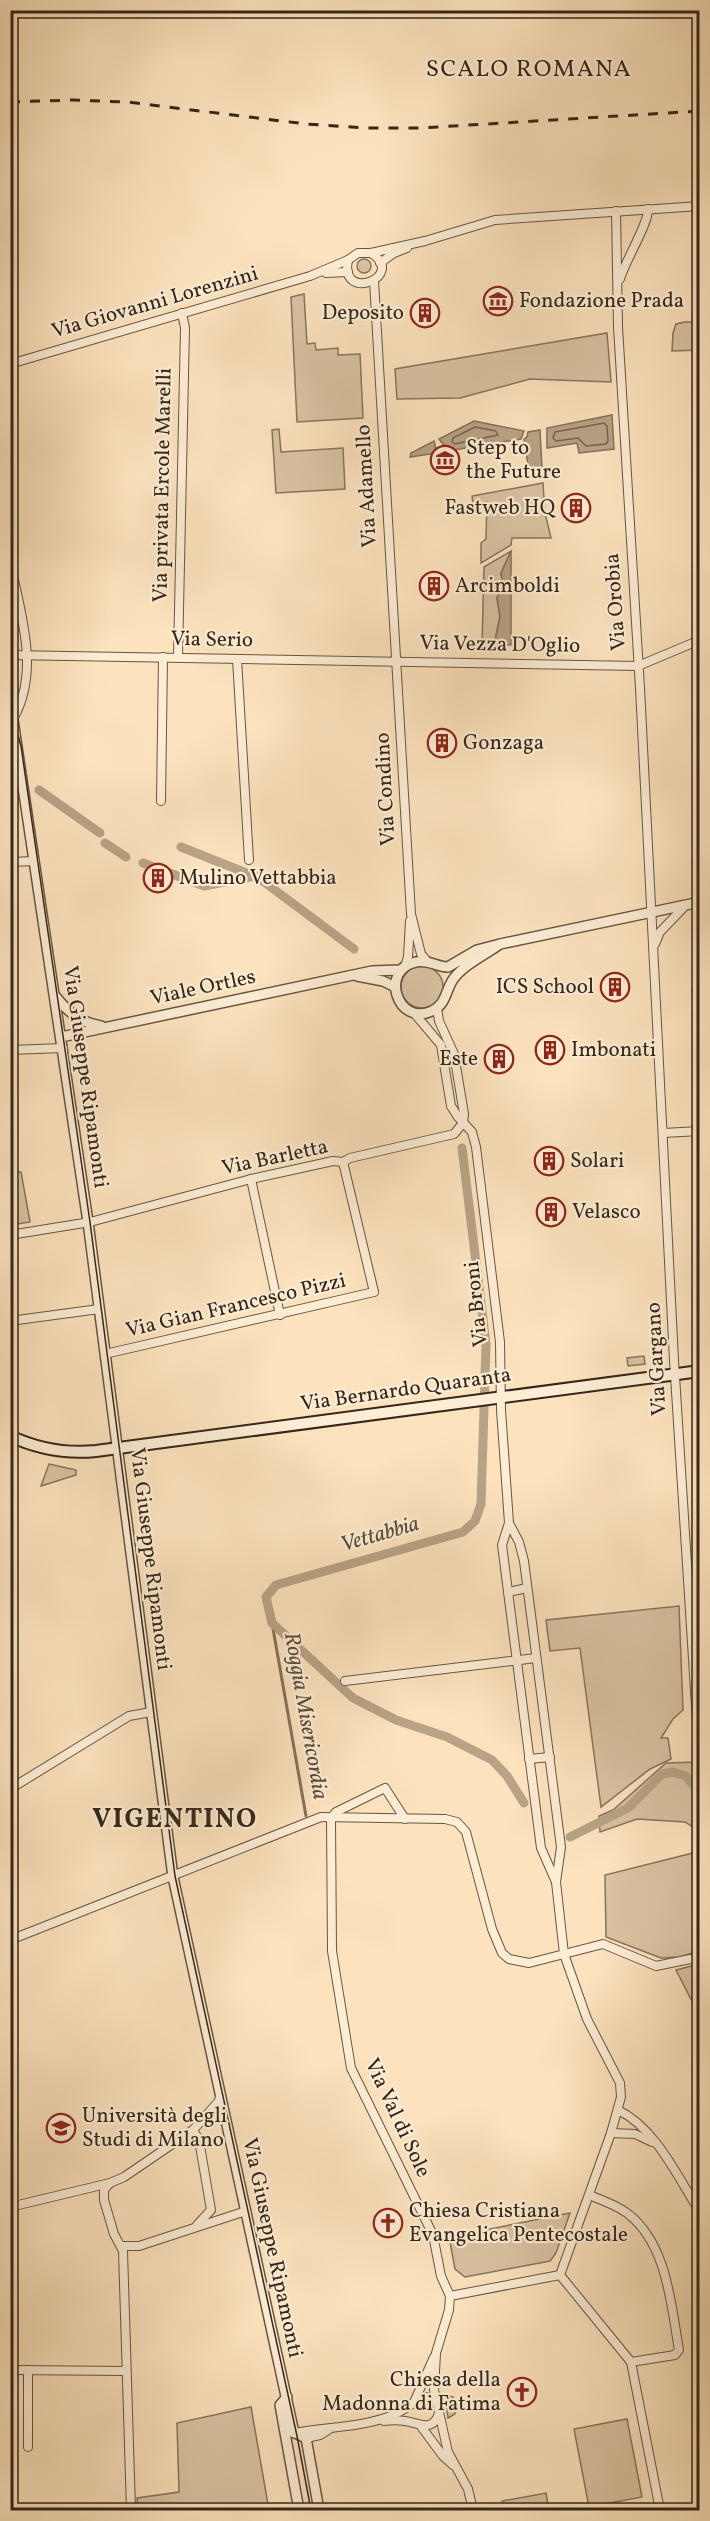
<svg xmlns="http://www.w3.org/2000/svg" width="710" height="2521" viewBox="0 0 710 2521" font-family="Vollkorn,serif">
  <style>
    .green { fill: #dac3a2; stroke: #88745e; stroke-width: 1.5 }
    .water { fill: #b8a386; stroke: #84715a; stroke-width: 1.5 }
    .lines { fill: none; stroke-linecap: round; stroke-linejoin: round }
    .shore { stroke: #766450; stroke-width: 1.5 }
    .stream { stroke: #84715a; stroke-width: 3 }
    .canal { stroke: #b8a386; stroke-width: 9 }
    .minor-casing { stroke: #675542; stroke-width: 10 }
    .tertiary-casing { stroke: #675542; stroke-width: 12 }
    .secondary-casing { stroke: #352619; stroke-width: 14 }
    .minor { stroke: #fdedd5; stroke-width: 8 }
    .tertiary { stroke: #fdedd5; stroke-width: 9 }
    .secondary { stroke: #fdedd5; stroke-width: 10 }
    .tram { stroke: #352619; stroke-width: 1.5 }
    .rail { stroke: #352619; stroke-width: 3; stroke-dasharray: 10 10; stroke-linecap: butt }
    .labels { text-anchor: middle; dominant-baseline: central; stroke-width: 4.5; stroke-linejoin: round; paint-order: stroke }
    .poi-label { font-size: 21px; fill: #352619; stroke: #fdedd5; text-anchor: start }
    .street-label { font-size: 21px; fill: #352619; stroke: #fdedd5 }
    .water-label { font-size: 22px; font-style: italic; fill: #5c4c3a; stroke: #fdedd5 }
    .quarter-label { font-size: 24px; letter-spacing: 1.5px; fill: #352619; stroke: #fdedd5 }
    .district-label { font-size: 27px; font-weight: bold; letter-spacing: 1.5px; fill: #352619; stroke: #fdedd5 }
  </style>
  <rect width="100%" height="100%" fill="#fce3be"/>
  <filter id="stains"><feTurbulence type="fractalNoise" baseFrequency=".00333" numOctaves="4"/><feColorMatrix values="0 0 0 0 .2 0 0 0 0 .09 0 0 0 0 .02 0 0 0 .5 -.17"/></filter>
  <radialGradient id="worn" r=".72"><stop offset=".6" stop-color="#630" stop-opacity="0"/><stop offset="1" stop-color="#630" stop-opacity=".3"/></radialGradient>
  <g class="green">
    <circle cx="364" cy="266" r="7"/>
    <path d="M304,294L307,344L315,343L316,350L338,348V355L360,354L363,418L297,422L291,297Z"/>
    <path d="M685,322H699V350L672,351L673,333L676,324Z"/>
    <path d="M607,333L611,382L530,379L460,398L397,399L395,369Z"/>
    <path d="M279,429L281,452L343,448L345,489L276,493L272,430Z"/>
    <path d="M543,483L545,513L551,538H512L511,545L481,563V543L486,539L487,502L473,504L472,496Z"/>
    <path d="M511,551L501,573L503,585L497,598L500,616L494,645H482L484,567Z"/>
    <circle cx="422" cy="987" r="21"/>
    <path d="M21,1172L30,1222L11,1225V1173Z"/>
    <path d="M644,1356L645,1364L628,1366L627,1358Z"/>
    <path d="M49,1464L76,1470V1475L41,1486Z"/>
    <path d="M679,1606L683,1710L673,1719L661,1738H668L671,1759L650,1769L601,1807L580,1648L550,1651L546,1620Z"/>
    <path d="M699,1762V1850L694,1828L685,1822L637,1819L600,1832L599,1816L613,1810L666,1763Z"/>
    <path d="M693,1853L699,1879V1951L680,1957L661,1958L606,1937L605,1875Z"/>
    <path d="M699,1964H700L699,2015L676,1970Z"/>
    <path d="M570,2213L556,2253L550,2261L465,2277L455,2269L449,2237Z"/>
    <path d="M445,2395L453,2397L457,2405L455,2414L448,2418Z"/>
    <path d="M251,2407L269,2510H138L137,2498L179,2492L177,2423Z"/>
    <path d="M627,2419L642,2497L589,2507L574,2429Z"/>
    <path d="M546,2493L549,2510H504L502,2501Z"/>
  </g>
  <g class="water">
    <path d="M612,415L614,449L579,453L577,443L547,448V428Z"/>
    <path d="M474,421L524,431L521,439L448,451L439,439Z"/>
    <path d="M540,430L542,468L529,471L524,439L527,437L528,432Z"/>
    <path d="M434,441L437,453L410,457L411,453Z"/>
    <path d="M511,551V645H494L500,617L497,598L503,585L501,573Z"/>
    <path d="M697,987L700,988L698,1020L693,1018L692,1013L696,1003L692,991Z"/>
  </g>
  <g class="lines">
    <g class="shore">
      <path d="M604,423L607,426L608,441L606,444L586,446L578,438L556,441L553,438L555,432Z"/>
      <path d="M475,427L496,431L498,435L455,444L452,442L453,438Z"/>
    </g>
    <g class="stream">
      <path d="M272,1623L306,1816"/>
      <path d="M700,1807V1811"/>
    </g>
    <g class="canal">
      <path d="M39,790L100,833"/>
      <path d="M105,843L126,857"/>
      <path d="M181,847L254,876"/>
      <path d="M143,863L204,886L256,876L354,949"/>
      <path d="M462,1148L486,1344L481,1504L475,1521L463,1532L276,1585L266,1597L272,1623L353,1698L396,1720L447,1737L492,1760L507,1776L524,1803"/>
      <path d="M570,1837L628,1808L662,1774L673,1772L686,1776L700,1794"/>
    </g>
    <g class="minor-casing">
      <g id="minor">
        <path d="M616,211L618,327L640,688L674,1360L700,1769"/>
        <path d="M348,260C339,304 408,276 371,253"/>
        <path d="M380,263L394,253L407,248"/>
        <path d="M326,273L348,272"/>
        <path d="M620,279C625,261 649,223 648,209"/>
        <path d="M374,281L411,914L421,954L427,961"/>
        <path d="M10,364L310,276L348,260L358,253H371L425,241L495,220L700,206"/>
        <path d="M10,561C20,612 41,671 13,719"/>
        <path d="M10,655L638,666L700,640"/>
        <path d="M178,657L185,328L182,313"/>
        <path d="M237,659L249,860"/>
        <path d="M161,801L163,657"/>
        <path d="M10,862L35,861"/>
        <path d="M655,944L660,932L686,905"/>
        <path d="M405,967L408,957L410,921"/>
        <path d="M414,1013L441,1045L451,1106L458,1117L472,1132L476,1147L500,1342L501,1410L509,1523L502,1545L541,1848L556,1882"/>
        <path d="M10,1050L63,1048"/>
        <path d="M663,1133L700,1131"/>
        <path d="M251,1179L280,1315"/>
        <path d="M10,1235L90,1222L251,1179L333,1161L343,1162L350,1158L454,1134L463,1123L464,1114L454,1054L439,1021L437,1008"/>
        <path d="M10,1321L99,1309"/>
        <path d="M105,1354L374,1292L343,1162"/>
        <path d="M509,1523L519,1542L524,1561L561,1847L556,1882L564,1954L587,2019L620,2083L621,2097L611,2133L560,2275"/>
        <path d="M508,1592L527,1588"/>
        <path d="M345,1681L536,1658"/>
        <path d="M529,1759L550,1757"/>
        <path d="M10,1789L129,1716L151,1712"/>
        <path d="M331,1818L332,1951L351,2068L433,2235L441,2276L450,2296L449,2310L436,2353L434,2390L448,2452L468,2489L473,2510"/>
        <path d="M331,1818L336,1812L385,1788L405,1819"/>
        <path d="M10,1940L321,1817L445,1819L457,1822L466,1832L492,1929L502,1953L509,1959L529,1963L603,1944L656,1966L700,1957"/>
        <path d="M618,2110C656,2128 678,2178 700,2212"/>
        <path d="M193,2130L199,2140L211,2210L197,2225"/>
        <path d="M611,2133L635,2134L652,2142"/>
        <path d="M110,2183L104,2190V2200L114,2234L123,2251L131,2510"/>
        <path d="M589,2195C602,2200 616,2205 627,2213C667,2243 671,2304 679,2350L675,2355L631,2362"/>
        <path d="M10,2207L110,2183L124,2177L193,2130L219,2101L220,2096"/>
        <path d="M122,2246H139L246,2211"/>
        <path d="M560,2275L631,2362L660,2510"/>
        <path d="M450,2296L560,2275"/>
        <path d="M10,2370L126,2371"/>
        <path d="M415,2400L434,2357"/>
        <path d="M384,2421C391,2420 398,2420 405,2421C419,2423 433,2433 439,2413"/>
        <path d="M420,2425L443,2456L453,2465"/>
        <path d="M294,2433C325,2427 357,2428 388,2417C395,2414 403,2411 409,2406C419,2399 426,2392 437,2403"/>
        <path d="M306,2438L320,2435L328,2430"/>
        <path d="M28,2447V2370"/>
      </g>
    </g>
    <g class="tertiary-casing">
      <g id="tertiary">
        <path d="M10,700L88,1222L173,1877L294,2433"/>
        <path d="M500,944C486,954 461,966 452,981C445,993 446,1004 432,1011C397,1027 379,969 416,962C428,959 437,967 448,967L477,950L500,944L700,902"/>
        <path d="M357,976L383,981L395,987"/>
        <path d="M56,997C68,1012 81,1023 101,1026"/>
        <path d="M61,1037L372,971L401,970"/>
        <path d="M287,2397L280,2405L299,2510"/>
        <path d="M289,2430L306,2438L319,2510"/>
      </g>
    </g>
    <g class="secondary-casing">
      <path id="secondary" d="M10,1436C38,1449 66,1454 96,1451L700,1371"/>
    </g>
    <use href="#minor" class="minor"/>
    <use href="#tertiary" class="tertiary"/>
    <use href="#secondary" class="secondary"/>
    <path class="tram" d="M10,706L21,746L90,1222L175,1876L297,2436L311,2510"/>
    <path class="rail" d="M10,102L72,100L127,102L306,124L367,128H421L700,111"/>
  </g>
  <defs>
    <g id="museum-ring" transform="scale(1.5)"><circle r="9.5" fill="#fdedd5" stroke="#8f2418" stroke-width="1.5"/><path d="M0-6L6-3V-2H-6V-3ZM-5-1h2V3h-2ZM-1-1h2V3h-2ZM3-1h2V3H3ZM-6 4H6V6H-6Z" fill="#8f2418"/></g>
    <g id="building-ring" transform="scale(1.5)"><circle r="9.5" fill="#fdedd5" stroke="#8f2418" stroke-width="1.5"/><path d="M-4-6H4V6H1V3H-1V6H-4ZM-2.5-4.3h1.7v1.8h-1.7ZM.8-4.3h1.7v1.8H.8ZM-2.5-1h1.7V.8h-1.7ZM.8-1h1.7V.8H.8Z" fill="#8f2418"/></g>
    <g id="university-ring" transform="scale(1.5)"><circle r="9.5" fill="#fdedd5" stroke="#8f2418" stroke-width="1.5"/><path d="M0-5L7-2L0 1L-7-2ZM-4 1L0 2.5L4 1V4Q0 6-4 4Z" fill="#8f2418"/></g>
    <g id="church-ring" transform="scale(1.5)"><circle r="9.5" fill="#fdedd5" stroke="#8f2418" stroke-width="1.5"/><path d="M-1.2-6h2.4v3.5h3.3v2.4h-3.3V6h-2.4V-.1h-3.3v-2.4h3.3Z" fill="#8f2418"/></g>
  </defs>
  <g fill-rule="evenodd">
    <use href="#museum-ring" x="498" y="301"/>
    <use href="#building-ring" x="425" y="313"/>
    <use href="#museum-ring" x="445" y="460"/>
    <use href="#building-ring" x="576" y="508"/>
    <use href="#building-ring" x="434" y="586"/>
    <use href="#building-ring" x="442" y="743"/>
    <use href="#building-ring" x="158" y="878"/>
    <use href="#building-ring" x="615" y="987"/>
    <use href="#building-ring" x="550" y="1050"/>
    <use href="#building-ring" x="499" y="1059"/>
    <use href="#building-ring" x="549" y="1161"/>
    <use href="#building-ring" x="551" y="1212"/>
    <use href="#university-ring" x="61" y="2128"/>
    <use href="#church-ring" x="388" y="2223"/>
    <use href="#church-ring" x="522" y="2392"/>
  </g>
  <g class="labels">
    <g class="poi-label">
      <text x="519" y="301">Fondazione Prada</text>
      <text x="404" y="313" text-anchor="end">Deposito</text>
      <text x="466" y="448">Step to<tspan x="466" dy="24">the Future</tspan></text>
      <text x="555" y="508" text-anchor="end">Fastweb HQ</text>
      <text x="455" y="586">Arcimboldi</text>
      <text x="463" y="743">Gonzaga</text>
      <text x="179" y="878">Mulino Vettabbia</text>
      <text x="594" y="987" text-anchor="end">ICS School</text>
      <text x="571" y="1050">Imbonati</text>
      <text x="478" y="1059" text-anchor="end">Este</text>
      <text x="570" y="1161">Solari</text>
      <text x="572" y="1212">Velasco</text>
      <text x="82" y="2116">Università degli<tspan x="82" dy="24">Studi di Milano</tspan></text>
      <text x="409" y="2211">Chiesa Cristiana<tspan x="409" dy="24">Evangelica Pentecostale</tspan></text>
      <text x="501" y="2380" text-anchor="end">Chiesa della<tspan x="501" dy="24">Madonna di Fatima</tspan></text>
    </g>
    <g class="street-label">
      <text transform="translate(155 303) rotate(-16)">Via Giovanni Lorenzini</text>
      <text transform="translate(163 485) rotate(-89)">Via privata Ercole Marelli</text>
      <text transform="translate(367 486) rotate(-93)">Via Adamello</text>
      <text transform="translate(616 602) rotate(-94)">Via Orobia</text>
      <text transform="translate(212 640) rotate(1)">Via Serio</text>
      <text transform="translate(500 645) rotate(1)">Via Vezza D'Oglio</text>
      <text transform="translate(386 789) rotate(-93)">Via Condino</text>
      <text transform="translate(203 988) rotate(-12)">Viale Ortles</text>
      <text transform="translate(85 1077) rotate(82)">Via Giuseppe Ripamonti</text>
      <text transform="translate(275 1158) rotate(-12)">Via Barletta</text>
      <text transform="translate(477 1304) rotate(-96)">Via Broni</text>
      <text transform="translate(236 1306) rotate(-13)">Via Gian Francesco Pizzi</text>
      <text transform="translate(657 1359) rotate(-93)">Via Gargano</text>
      <text transform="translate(406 1390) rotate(-8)">Via Bernardo Quaranta</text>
      <text transform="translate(150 1559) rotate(83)">Via Giuseppe Ripamonti</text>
      <text transform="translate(397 2118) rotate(65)">Via Val di Sole</text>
      <text transform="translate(272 2248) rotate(78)">Via Giuseppe Ripamonti</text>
    </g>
    <g class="water-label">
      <text transform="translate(380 1535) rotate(-16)">Vettabbia</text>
      <text transform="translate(305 1716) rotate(80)">Roggia Misericordia</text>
    </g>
    <g class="quarter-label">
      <text x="529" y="70">SCALO ROMANA</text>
    </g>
    <g class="district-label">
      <text x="175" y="1820">VIGENTINO</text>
    </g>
  </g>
  <rect width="710" height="2521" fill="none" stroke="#fce3be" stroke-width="36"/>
  <rect x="12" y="12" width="686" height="2497" fill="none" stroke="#352619" stroke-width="3"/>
  <rect x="18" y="18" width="674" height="2485" fill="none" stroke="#352619" stroke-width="1.5"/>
  <rect width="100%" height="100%" filter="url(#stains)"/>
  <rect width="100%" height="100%" fill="url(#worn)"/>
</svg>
